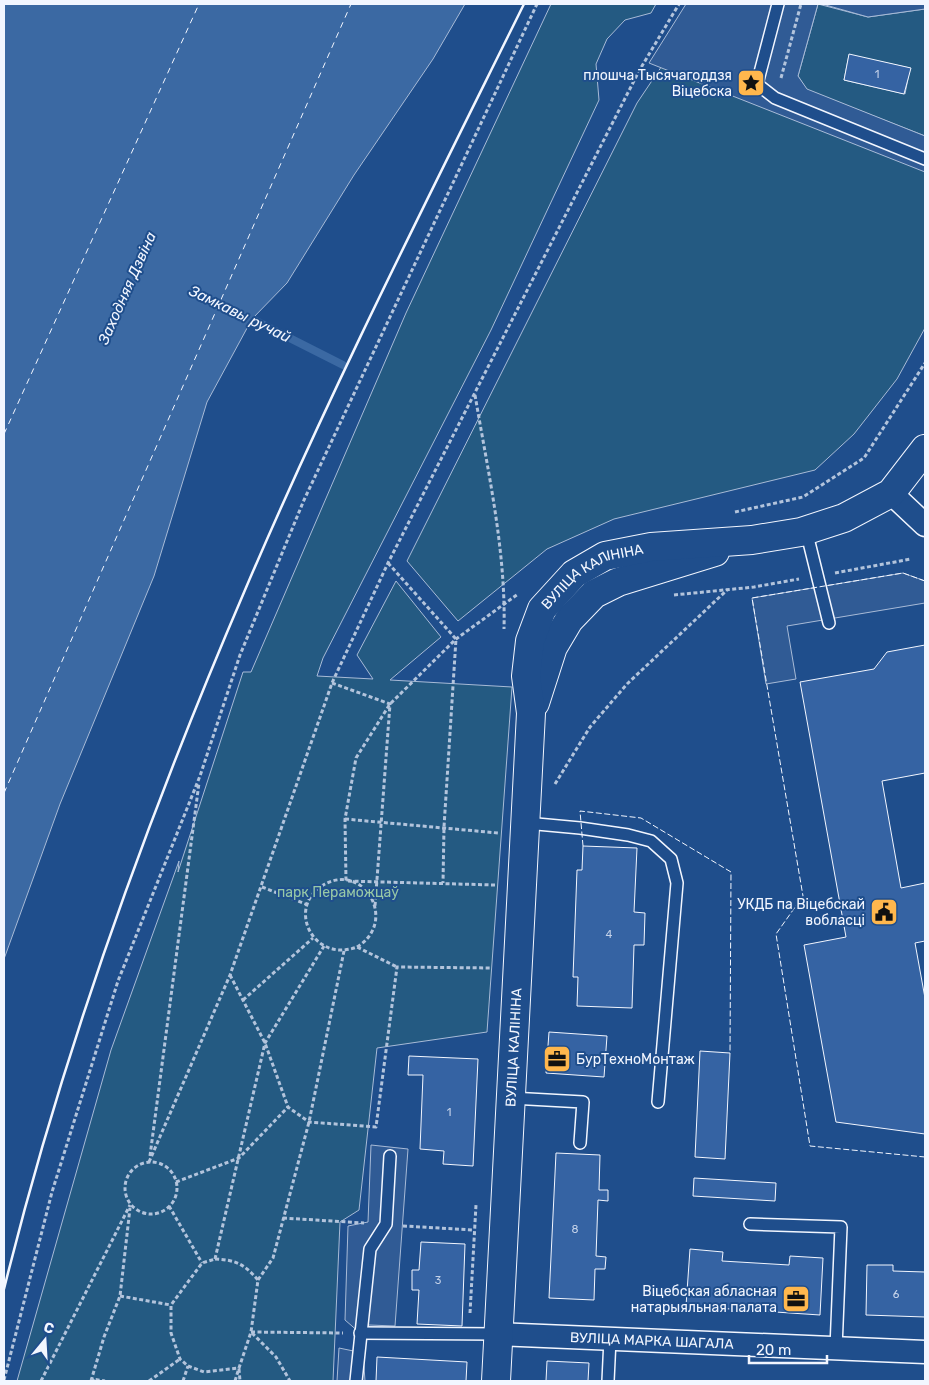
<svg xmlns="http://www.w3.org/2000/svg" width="929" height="1385" viewBox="0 0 929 1385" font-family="Rubik,sans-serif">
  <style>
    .green { fill: #245a82; stroke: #a8bbd7; fill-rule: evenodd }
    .parking { fill: #305b95; stroke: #a8bbd7 }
    .water { fill: #3b69a3; stroke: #a8bbd7 }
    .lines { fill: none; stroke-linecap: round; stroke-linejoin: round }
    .stream { stroke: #3b69a3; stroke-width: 8 }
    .ferry { stroke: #f2f6ff; stroke-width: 1; stroke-dasharray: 6 5; stroke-linecap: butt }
    .building { fill: #3563a3; stroke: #f2f6ff }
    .lane-casing { stroke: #f2f6ff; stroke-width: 14 }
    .street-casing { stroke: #f2f6ff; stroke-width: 25 }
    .secondary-casing { stroke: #f2f6ff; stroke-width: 30 }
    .path { stroke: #b3c4dc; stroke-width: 3; stroke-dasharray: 4 2.5; stroke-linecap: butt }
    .lane { stroke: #1f4e8c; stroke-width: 11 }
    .street { stroke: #1f4e8c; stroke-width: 22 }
    .secondary { stroke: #1f4e8c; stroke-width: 28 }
    .fence { stroke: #f2f6ff; stroke-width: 1; stroke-dasharray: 6 2.5; stroke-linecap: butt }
    .wall { stroke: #f2f6ff; stroke-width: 2.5 }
    .labels { text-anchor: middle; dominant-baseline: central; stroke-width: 4; stroke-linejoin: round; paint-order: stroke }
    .number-label { font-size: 11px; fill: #c3d1e8 }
    .poi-label { font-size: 14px; fill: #f2f6ff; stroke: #1f4e8c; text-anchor: end }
    .street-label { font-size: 14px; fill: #f2f6ff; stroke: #1f4e8c }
    .park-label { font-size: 14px; fill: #97c8a6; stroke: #1f4e8c }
    .water-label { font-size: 15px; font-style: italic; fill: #f2f6ff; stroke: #1f4e8c }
  </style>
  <rect width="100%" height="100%" fill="#1f4e8c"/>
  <g class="green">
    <path d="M551,4H656L651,13L625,20L607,39L596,64L599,100L491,330L323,658L317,676L373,679L357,655L396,581L441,637L390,680L512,687L487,1032L377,1048L359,1210L340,1222L333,1381H17L111,1050L179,861L178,872L243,672H251L406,313Z"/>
    <path d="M818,4L868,17L925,9V136L807,90L798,76ZM849,55L910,68L905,94L844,80Z"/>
    <path d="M684,33L925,171V328L897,379L854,434L815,470L614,519L547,549L458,621L407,561L637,103Z"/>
  </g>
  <g class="parking">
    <path d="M686,4H818L798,76L807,89L925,136V172L649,63Z"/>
    <path d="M822,4H925V9L868,17Z"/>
    <path d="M903,573L925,581V603L787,626L796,679L766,684L752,598Z"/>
    <path d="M371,1145L408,1149L395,1326L369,1325L360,1333L345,1320L348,1226L368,1222Z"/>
    <path d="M339,1348L363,1353L365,1381H337Z"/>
  </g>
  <path class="water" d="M4,4H465L433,59L354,175L287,283L252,319L207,402L154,576L60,804L4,959Z"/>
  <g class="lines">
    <path class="stream" d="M242,314L343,365"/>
    <g class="ferry">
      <path d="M4,434L199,4"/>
      <path d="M4,793L351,4"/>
    </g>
  </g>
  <g class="building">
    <path d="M849,54L911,68L904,94L844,80Z"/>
    <path d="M925,645V773L882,781L901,888L925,883V941L915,943L925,998V1134L836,1122L804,945L846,937L800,682L874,669L887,652Z"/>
    <path d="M583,846L637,848L634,912L645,913L644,945H634L632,1008L577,1006L578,977H573L575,923L577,870H582Z"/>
    <path d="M549,1032L607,1036L604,1077L546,1073Z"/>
    <path d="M700,1051L730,1053L725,1159L695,1157Z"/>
    <path d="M409,1056L478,1059L473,1166L443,1164L444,1151L420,1149L423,1075H408Z"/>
    <path d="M556,1153L600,1155L599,1190H608V1201L598,1200L596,1256L606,1257L605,1269H595L594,1300L549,1298Z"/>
    <path d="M694,1178L776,1183L775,1201L693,1196Z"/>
    <path d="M421,1242L465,1244L462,1326L417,1324L419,1290H412V1270H419Z"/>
    <path d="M690,1249L723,1252L722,1261L789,1265L790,1256L823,1258L820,1315L686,1306Z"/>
    <path d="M867,1265H893V1271L925,1272V1317L866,1315Z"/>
    <path d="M377,1357L467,1362L466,1381H376Z"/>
    <path d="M547,1361L589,1363L588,1381H546Z"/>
  </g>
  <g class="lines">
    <g class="lane-casing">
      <g id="lane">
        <path d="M778,4L757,84L775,98L925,159"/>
        <path d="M806,530L829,623"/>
        <path d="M526,823L580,828L628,835L651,841L671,859L677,883L658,1102"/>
        <path d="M511,1098L583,1102L580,1143"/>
        <path d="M750,1224L841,1227L836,1348"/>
        <path d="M360,1333L498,1334"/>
        <path d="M356,1381L370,1249L386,1224L390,1156"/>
        <path d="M608,1381L610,1339"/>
      </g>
    </g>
    <g class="street-casing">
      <g id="street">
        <path d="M891,493L925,525"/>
        <path id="s1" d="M498,1334L925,1352"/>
      </g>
    </g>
    <g class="secondary-casing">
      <g id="secondary">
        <path d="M535,703L553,647L569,620L594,594L618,582L715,552"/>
        <path id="s2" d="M496,1381L531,713L526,676L530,641L542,609L574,574L605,556L651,547L752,540L801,532L844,518L891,493L925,449"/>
      </g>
    </g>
    <g class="path">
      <path d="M781,78L801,4"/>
      <path d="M475,395C488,472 506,551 504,629"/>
      <path d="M735,512L803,497L864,458L925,363"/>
      <path d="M388,563L456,639L444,827L443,883"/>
      <path d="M835,573L911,559"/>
      <path d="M674,595L754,587L799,579"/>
      <path d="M332,683L390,704L375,906"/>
      <path d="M555,784L590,727L627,684L727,590"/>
      <path d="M345,819L498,833"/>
      <path d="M495,885L346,881L345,819L356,758L390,704L456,639L518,594"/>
      <path d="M262,887L308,905"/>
      <path d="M357,947C398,922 365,863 325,884C285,905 312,964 357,947L397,967"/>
      <path d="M230,975L265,1043L288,1107L309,1122L376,1127L397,967L491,968"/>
      <path d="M243,1000L313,938"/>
      <path d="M150,1156L199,783"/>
      <circle cx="151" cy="1188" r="26"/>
      <path d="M149,1162L230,975L332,683L388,563L639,71L679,4"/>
      <path d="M176,1182L239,1158L288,1107"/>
      <path d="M169,1206L202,1263"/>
      <path d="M283,1218L364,1223"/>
      <path d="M403,1226L474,1230"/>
      <path d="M215,1259L265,1043L324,946"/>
      <path d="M215,1259C236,1260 244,1264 258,1280L251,1332L239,1368L204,1372L188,1366L180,1359L171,1333V1305L202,1263Z"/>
      <path d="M258,1280L273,1258L309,1122L344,951"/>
      <path d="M120,1296L171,1305"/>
      <path d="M470,1313L476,1205"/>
      <path d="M251,1332L343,1333"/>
      <path d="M252,1333L276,1357L290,1381"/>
      <path d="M239,1369L240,1381"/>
      <path d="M4,1380L52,1192L118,981L200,776L240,655L304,500L537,4"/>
      <path d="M41,1381L130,1205"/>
      <path d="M91,1381L104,1337L120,1296L130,1208"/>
      <path d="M94,1381L92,1379L105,1381"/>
      <path d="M149,1381L180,1359"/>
      <path d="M183,1381L188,1366"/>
      <path d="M235,1381L239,1368"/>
    </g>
    <use href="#lane" class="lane"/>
    <use href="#street" class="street"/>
    <use href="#secondary" class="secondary"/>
    <g class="fence">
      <path d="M925,581L903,573L752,598L803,896L776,934L810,1146L925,1157"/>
      <path d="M583,846L580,811L641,818L731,872L730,1053"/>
    </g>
    <path class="wall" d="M4,1289C63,1050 148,816 245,590C330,391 428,198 524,4"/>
  </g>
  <defs>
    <g id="sight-square" transform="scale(1.4375)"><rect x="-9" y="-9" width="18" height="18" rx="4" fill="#ffb74d" stroke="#1f4e8c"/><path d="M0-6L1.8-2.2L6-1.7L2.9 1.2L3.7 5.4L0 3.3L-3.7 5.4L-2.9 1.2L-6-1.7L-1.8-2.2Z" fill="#111"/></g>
    <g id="civic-square" transform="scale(1.4375)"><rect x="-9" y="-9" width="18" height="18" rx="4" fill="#ffb74d" stroke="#1f4e8c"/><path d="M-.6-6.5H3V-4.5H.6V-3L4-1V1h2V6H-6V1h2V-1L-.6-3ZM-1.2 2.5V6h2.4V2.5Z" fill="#111"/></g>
    <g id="office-square" transform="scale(1.4375)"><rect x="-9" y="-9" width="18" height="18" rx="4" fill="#ffb74d" stroke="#1f4e8c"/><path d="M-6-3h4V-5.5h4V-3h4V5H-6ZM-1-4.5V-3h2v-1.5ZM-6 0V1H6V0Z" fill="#111"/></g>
  </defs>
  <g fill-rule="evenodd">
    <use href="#sight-square" x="751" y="83"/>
    <use href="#civic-square" x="884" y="912"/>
    <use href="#office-square" x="557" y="1059"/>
    <use href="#office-square" x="796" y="1299"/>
  </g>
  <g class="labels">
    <g class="number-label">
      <text x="877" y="74">1</text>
      <text x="609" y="934">4</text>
      <text x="449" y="1112">1</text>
      <text x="575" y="1229">8</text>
      <text x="438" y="1280">3</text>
      <text x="896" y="1294">6</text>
    </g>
    <g class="poi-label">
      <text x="732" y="75">плошча Тысячагоддзя<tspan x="732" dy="16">Віцебска</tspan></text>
      <text x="865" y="904">УКДБ па Віцебскай<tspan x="865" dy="16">вобласці</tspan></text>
      <text x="576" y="1059" text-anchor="start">БурТехноМонтаж</text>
      <text x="777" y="1291">Віцебская абласная<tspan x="777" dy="16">натарыяльная палата</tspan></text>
    </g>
    <g class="street-label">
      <text stroke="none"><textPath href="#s2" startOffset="838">ВУЛІЦА КАЛІНІНА</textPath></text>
      <text stroke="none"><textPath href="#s2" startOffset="334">ВУЛІЦА КАЛІНІНА</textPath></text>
      <text stroke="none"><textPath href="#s1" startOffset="154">ВУЛІЦА МАРКА ШАГАЛА</textPath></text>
    </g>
    <g class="park-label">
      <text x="338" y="892">парк Пераможцаў</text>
    </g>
    <g class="water-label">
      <text transform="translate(127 288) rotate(-66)">Заходняя Дзвіна</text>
      <text transform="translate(240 314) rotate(26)">Замкавы ручай</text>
    </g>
  </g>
  <rect width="929" height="1385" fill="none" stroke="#f2f6ff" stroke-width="10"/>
  <g transform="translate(45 1340) rotate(18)" stroke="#1f4e8c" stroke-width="4" paint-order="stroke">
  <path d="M0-4L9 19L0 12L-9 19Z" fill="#f2f6ff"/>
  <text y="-8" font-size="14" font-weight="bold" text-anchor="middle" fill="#f2f6ff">С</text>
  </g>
  <path d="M749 1355v8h78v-8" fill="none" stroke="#f2f6ff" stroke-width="2.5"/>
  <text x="756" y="1355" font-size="15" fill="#f2f6ff" stroke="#1f4e8c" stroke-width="4" paint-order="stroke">20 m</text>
</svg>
